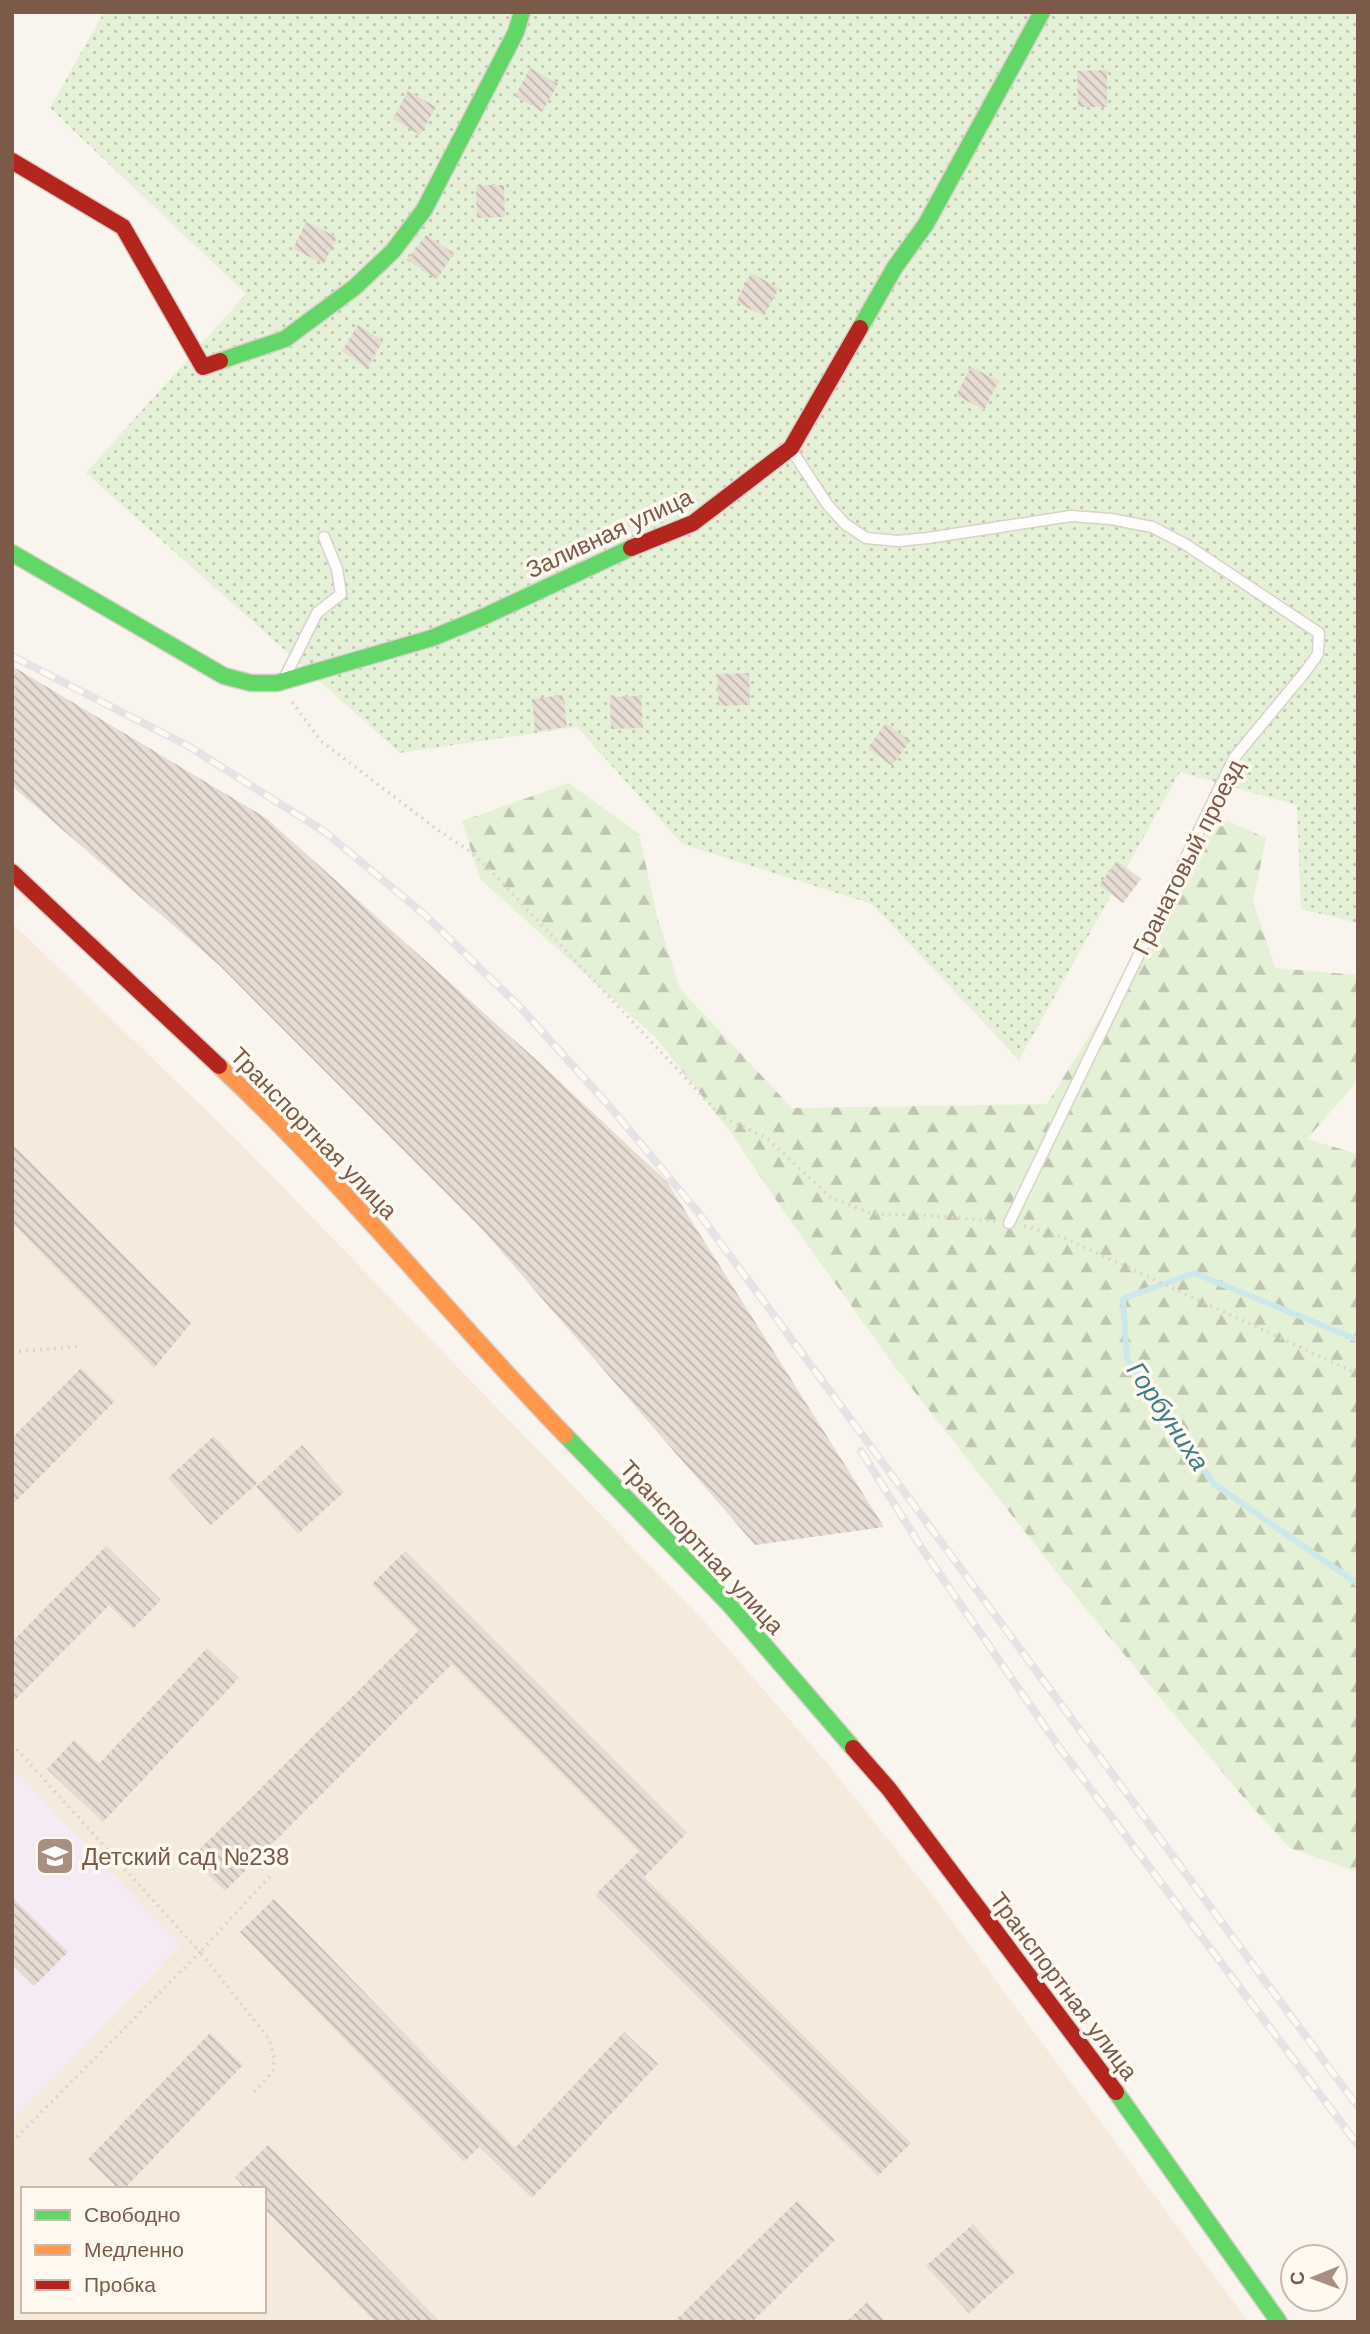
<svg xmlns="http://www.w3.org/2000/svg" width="1370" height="2334" viewBox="0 0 1370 2334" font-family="Helvetica,sans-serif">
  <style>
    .residential { fill: #f6eadd; fill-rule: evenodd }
    .education { fill: #f5ebf5 }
    .grass { fill: url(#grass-dots) }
    .forest { fill: url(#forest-firs) }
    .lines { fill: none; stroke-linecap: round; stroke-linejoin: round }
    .stream { stroke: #cde8eb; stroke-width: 6 }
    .building { fill: url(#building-back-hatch) }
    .lane-casing { stroke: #d9d1cb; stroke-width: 13 }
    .fast-casing { stroke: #d9d0c9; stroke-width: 19 }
    .slow-casing { stroke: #d9d0c9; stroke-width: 19 }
    .jam-casing { stroke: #d9d0c9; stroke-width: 19 }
    .path { stroke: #dcd3ce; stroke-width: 3.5; stroke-dasharray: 2 5; stroke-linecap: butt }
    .lane { stroke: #fefdfc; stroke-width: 10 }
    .fast { stroke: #63d668; stroke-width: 16 }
    .slow { stroke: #ff974d; stroke-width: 16 }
    .jam { stroke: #b3261e; stroke-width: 16 }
    .rail-casing { stroke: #e6e3e6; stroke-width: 8 }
    .rail { stroke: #fff9f0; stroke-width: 5; stroke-dasharray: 16; stroke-linecap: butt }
    .labels { text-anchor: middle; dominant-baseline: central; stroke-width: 7; stroke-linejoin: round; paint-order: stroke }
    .street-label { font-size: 24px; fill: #7b5a49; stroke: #fff9f0 }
    .poi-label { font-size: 24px; fill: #7b5a49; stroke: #fff9f0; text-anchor: start }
    .water-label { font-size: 26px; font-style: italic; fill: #3d7c89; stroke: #fff9f0 }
  </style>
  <defs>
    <pattern id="grass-dots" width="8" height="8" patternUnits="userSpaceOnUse" patternTransform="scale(1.75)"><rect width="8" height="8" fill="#e5f1d6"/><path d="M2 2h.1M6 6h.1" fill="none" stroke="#bfc6b0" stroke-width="1.8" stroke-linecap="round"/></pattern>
    <pattern id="forest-firs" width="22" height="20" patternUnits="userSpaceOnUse" patternTransform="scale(1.75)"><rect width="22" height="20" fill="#e5f1d6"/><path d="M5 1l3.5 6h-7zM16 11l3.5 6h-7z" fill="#bfc6b0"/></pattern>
    <pattern id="building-back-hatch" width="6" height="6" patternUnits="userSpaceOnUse" patternTransform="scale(1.75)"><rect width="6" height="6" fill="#e6dcd4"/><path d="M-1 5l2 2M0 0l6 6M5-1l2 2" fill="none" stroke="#bfb5ae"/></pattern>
  </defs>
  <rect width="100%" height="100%" fill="#f9f4ed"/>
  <path class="residential" d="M12,923L240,1143L704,1621L827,1763L938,1902L1248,2322H12ZM23,2189H264V2311H23Z"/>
  <path class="education" d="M12,1768L181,1945L12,2121Z"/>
  <path class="grass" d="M104,12H1358V923L1301,909L1297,805L1180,772L1019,1060L872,904L682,844L577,727L400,753L86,473L246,294L50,108Z"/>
  <path class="forest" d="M569,783L639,834L657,916L680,989L792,1108L1047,1104L1105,1010L1209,813L1266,838L1253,901L1275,968L1358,975V1080L1307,1139L1358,1154V1872L1290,1848L1244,1798L1077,1598L895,1367L787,1216L729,1130L655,1037L480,879L462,821Z"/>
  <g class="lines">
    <path class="stream" d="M1358,1340L1194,1273L1123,1299L1127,1359L1214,1484L1358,1584"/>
  </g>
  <g class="building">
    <path d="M530,68L558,84L542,112L515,96Z"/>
    <path d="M1107,70V107H1078L1077,71Z"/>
    <path d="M408,91L436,107L420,135L393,119Z"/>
    <path d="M476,185H504L505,217L477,218Z"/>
    <path d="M306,222L337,237L324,264L293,249Z"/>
    <path d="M426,235L454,253L437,279L407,260Z"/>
    <path d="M751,273L779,288L764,316L736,302Z"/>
    <path d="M358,325L383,341L367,368L342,351Z"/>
    <path d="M971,367L999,381L984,410L956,395Z"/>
    <path d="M12,666L266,818L541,1064L667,1182L884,1527L755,1545L482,1229L219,965L12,786Z"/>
    <path d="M749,673L750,705L719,706L717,674Z"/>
    <path d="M563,695L567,727L535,731L532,699Z"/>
    <path d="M641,696L643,728L611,729L610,697Z"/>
    <path d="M886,723L910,741L892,766L868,748Z"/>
    <path d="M1117,861L1141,879L1123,903L1099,885Z"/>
    <path d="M12,1144L191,1323L154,1368L12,1223Z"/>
    <path d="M81,1368L115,1401L12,1505V1438Z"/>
    <path d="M214,1436L257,1483L211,1525L168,1478Z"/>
    <path d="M302,1445L344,1492L298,1534L256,1487Z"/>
    <path d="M106,1546L161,1600L133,1629L109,1605L12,1703V1642Z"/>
    <path d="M405,1551L687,1833L644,1877L911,2143L878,2176L595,1895L639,1851L452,1664L225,1891L191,1858L418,1631L372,1584Z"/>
    <path d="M207,1648L239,1678L103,1822L47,1769L74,1740L99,1764Z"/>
    <path d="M12,1897L68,1952L34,1986L12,1964Z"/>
    <path d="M274,1899L515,2148L624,2032L658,2064L532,2198L479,2147L464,2162L240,1932Z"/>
    <path d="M210,2033L243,2065L124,2189H118L88,2159Z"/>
    <path d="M268,2145L440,2322H375L264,2208V2189H246L235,2177Z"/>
    <path d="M797,2201L835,2240L752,2322H674Z"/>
    <path d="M973,2224L1015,2272L969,2313L926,2266Z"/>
    <path d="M867,2302L886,2322H846Z"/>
  </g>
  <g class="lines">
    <g class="lane-casing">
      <g id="lane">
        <path d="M791,449L827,504L845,524L866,538L898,541L928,538L1071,516L1111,519L1152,527L1185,544L1319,633L1318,654L1305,672L1234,758L1009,1223"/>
        <path d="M286,675L317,613L341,594L337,569L324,537"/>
      </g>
    </g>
    <g class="fast-casing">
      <g id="fast">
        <path d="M860,328L895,267L926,224L1042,12"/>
        <path d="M220,361L285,339L355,287L393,251L424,210L516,32L522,12"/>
        <path d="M12,553L224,676L251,683H277L432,638L483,617L631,548"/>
        <path d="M565,1435L729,1604L853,1748"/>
        <path d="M1116,2092L1279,2322"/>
      </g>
    </g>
    <g class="slow-casing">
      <path id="slow" d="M219,1066C342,1181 448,1314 565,1435"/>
    </g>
    <g class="jam-casing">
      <g id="jam">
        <path d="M12,161L123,227L203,367L220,361"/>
        <path d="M631,548L693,523L791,448L860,328"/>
        <path d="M12,872L219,1066"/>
        <path d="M853,1748L889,1789L1116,2092"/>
      </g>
    </g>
    <g class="path">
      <path d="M292,702L321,741L435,828L468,850L492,872L721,1116L768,1139L830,1197L872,1214L922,1215L996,1221"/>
      <path d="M1024,1226L1060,1236L1358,1374"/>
      <path d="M12,1352L81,1346"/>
      <path d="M12,1744L200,1952L12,2142"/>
      <path d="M254,2092L273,2071L274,2057L269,2039L200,1952L271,1875"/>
    </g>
    <use href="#lane" class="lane"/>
    <use href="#fast" class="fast"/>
    <use href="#slow" class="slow"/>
    <use href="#jam" class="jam"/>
    <g class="rail-casing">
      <g id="rail">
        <path d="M12,656L188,746L325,832L425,915L520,1007L611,1108L697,1211L1358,2107"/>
        <path d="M861,1451L923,1550L1059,1747L1358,2145"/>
      </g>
    </g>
    <use href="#rail" class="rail"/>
  </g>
  <defs>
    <g id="school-square" transform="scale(2.0125)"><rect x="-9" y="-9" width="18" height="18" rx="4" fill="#a79082" stroke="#fff9f0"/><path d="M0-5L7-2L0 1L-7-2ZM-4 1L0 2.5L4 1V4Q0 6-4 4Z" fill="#fff"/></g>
  </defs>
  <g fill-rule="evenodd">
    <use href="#school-square" x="55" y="1856"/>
  </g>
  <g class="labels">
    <g class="street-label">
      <text transform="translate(609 533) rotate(-25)">Заливная улица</text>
      <text transform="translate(1188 857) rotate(-63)">Гранатовый проезд</text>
      <text transform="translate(314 1133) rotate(46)">Транспортная улица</text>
      <text transform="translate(702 1547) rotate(47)">Транспортная улица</text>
      <text transform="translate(1064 1986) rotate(53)">Транспортная улица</text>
    </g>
    <g class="poi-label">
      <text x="82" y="1856">Детский сад №238</text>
    </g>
    <g class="water-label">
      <text transform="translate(1168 1416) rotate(56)">Горбуниха</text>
    </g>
  </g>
  <rect width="1370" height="2334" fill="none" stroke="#7b5a49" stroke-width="28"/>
  <rect x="21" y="2187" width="245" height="126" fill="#fff9f0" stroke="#cab9ad" stroke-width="2"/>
  <rect x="35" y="2210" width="35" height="10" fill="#63d668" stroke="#cab9ad" stroke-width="2"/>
  <text x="84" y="2222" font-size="21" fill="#7b5a49">Свободно</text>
  <rect x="35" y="2245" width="35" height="10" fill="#ff974d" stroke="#cab9ad" stroke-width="2"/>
  <text x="84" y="2257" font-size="21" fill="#7b5a49">Медленно</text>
  <rect x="35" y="2280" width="35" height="10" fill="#b3261e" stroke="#cab9ad" stroke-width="2"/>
  <text x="84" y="2292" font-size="21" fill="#7b5a49">Пробка</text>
  <g transform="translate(1314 2278) rotate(269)"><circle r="33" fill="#fff9f0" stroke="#cab9ad" stroke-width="2"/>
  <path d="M0-5L12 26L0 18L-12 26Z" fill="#a79082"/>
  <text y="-10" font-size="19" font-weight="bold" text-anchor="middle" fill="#7b5a49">С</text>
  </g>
</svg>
